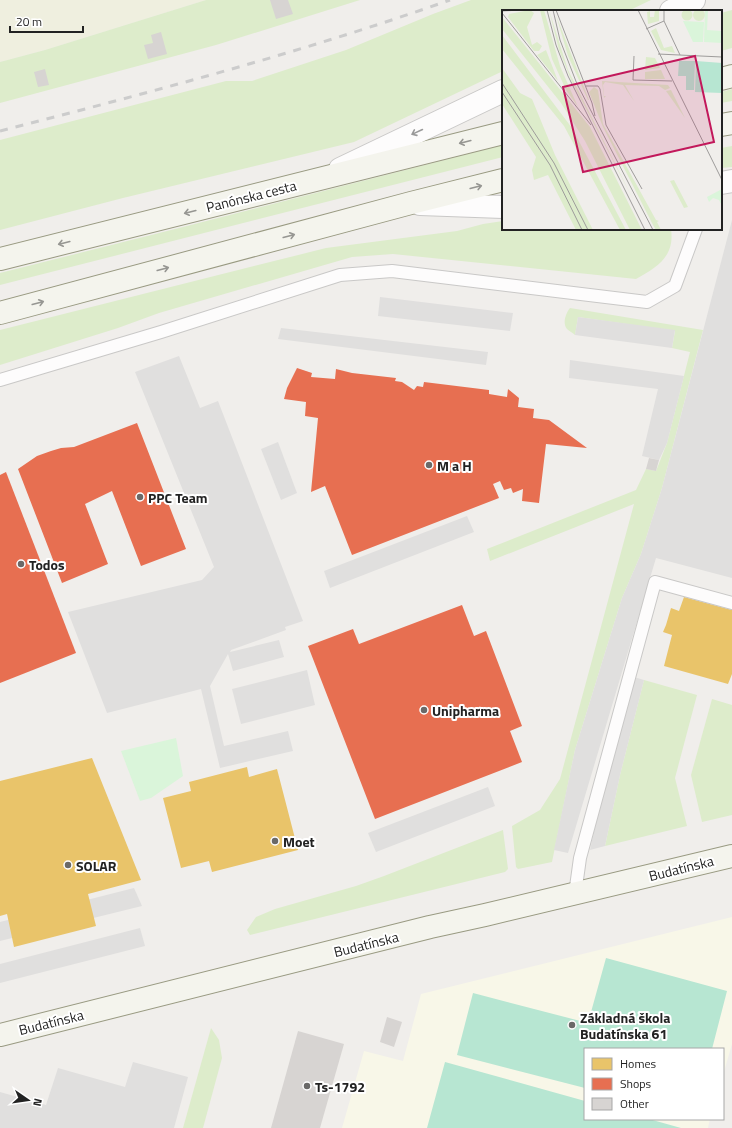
<svg xmlns="http://www.w3.org/2000/svg" width="732" height="1128" viewBox="0 0 732 1128" font-family="'Titillium Web',sans-serif">
  <style>
    .education { fill: #f8f7e8 }
    .farmland { fill: #efefdf }
    .grass { fill: #ddeccb }
    .park { fill: #daf5da }
    .pitch { fill: #b7e6d2 }
    .parking { fill: #e0dfde }
    .homes { fill: #e9c46a }
    .shops { fill: #e76f51 }
    .building { fill: #d7d4d2 }
    .lines { fill: none; stroke-linecap: round; stroke-linejoin: round }
    .lane-casing { stroke: #c9c8c7; stroke-width: 14 }
    .street-casing { stroke: #c9c8c7; stroke-width: 24 }
    .secondary-casing { stroke: #999a82; stroke-width: 24 }
    .lane { stroke: #fdfcfc; stroke-width: 12 }
    .street { stroke: #fdfcfc; stroke-width: 22 }
    .secondary { stroke: #f4f4ed; stroke-width: 22 }
    .rail { stroke: #ccc; stroke-width: 3; stroke-dasharray: 8 8; stroke-linecap: butt }
    .oneway { stroke: #9a9a9a }
    .oneway2 { stroke: #969692 }
    .poi-dot { fill: #6a6968; stroke: #fff; stroke-width: 1.5 }
    .labels { text-anchor: middle; dominant-baseline: central; stroke-width: 4; stroke-linejoin: round; paint-order: stroke }
    .street-label { font-size: 14px; fill: #222; stroke: #fff }
    .poi-label { font-size: 14px; font-weight: bold; fill: #222; stroke: #fff; text-anchor: start }
    .inset-road { fill: none; stroke: #9e9c9b; stroke-width: 1 }
    .view { fill: #c2185b; fill-opacity: 0.15; stroke: #c2185b; stroke-width: 2 }
    .inset-edge { fill: none; stroke: #222; stroke-width: 2 }
  </style>
  <rect width="100%" height="100%" fill="#f0eeeb"/>
  <path class="education" d="M732,917V1044L723,1075V1049H585V1119H710L708,1128H342L364,1051L403,1061L421,994Z"/>
  <path class="farmland" d="M0,0H206L45,50L0,62Z"/>
  <g class="grass">
    <path d="M206,0H360L216,45L0,103V62L45,50Z"/>
    <path d="M471,0H651L628,11H503V71L354,142L123,198L0,230V140L226,81H252L346,50L433,14Z"/>
    <path d="M732,10V48L721,51V13Z"/>
    <path d="M732,89V101L721,103V92Z"/>
    <path d="M503,145V157L0,285V273L175,229Z"/>
    <path d="M732,146V167L721,168V148Z"/>
    <path d="M503,221V229H671C675,257 657,267 636,279L393,254L352,257L159,313L118,328L0,365V330L326,248L457,231L483,224Z"/>
    <path d="M570,308L703,330L662,488L641,554L622,598L575,750L552,862L518,869L516,867L512,826L540,810L560,779L634,504L490,561L487,549L636,490L646,469L656,471L667,443L690,352L672,348L675,331L578,317L575,335C573,333 569,331 567,329C562,323 566,313 570,308Z"/>
    <path d="M644,680L697,695L675,778L687,826L605,846L620,775Z"/>
    <path d="M712,699L732,705V815L702,822L691,775Z"/>
    <path d="M503,830L508,869L505,872L250,935L247,930L256,917L275,909L356,886L384,876Z"/>
    <path d="M211,1028L219,1040L222,1058L203,1128H183Z"/>
  </g>
  <path class="park" d="M176,738L183,776L151,798L140,801L121,751Z"/>
  <g class="pitch">
    <path d="M606,958L727,991L712,1049H585V1088L457,1055L473,993L588,1023Z"/>
    <path d="M445,1062L585,1101V1119H649L681,1128H427Z"/>
  </g>
  <g class="parking">
    <path d="M732,220V578L656,558L568,853L554,850L575,750L622,598L641,554L662,488Z"/>
    <path d="M380,297L513,313L510,331L378,316Z"/>
    <path d="M578,317L675,330L672,348L575,335Z"/>
    <path d="M281,328L488,352L486,365L278,339Z"/>
    <path d="M179,356L200,408L218,401L303,621L285,627L286,630L231,650L230,652L279,640L284,657L233,671L228,654L210,686L224,746L288,731L293,751L220,768L201,689L107,713L68,612L202,580L214,567L135,372Z"/>
    <path d="M570,360L684,376L667,443L659,460L642,456L658,389L569,378Z"/>
    <path d="M278,442L297,493L281,500L261,449Z"/>
    <path d="M467,516L474,532L330,588L324,571Z"/>
    <path d="M307,670L315,705L241,724L232,689Z"/>
    <path d="M634,677L644,680L620,775L605,846L590,850L600,804Z"/>
    <path d="M488,787L495,806L376,852L368,833Z"/>
    <path d="M134,888L142,906L0,941V922Z"/>
    <path d="M140,928L145,946L0,983V964Z"/>
    <path d="M133,1062L188,1077L174,1128H0V1092L46,1105L58,1068L125,1087Z"/>
  </g>
  <g class="homes">
    <path d="M684,597L732,610V674L728,684L664,666L672,635L663,632L666,625L671,608L679,611Z"/>
    <path d="M92,758L141,880L88,894L96,926L14,947L7,914L0,916V781Z"/>
    <path d="M247,767L249,777L277,769L298,850L212,872L209,861L181,868L163,798L191,791L189,782Z"/>
  </g>
  <g class="shops">
    <path d="M297,368L312,373L311,377L335,379L336,369L352,373L396,378L395,381L402,382L414,390L417,386L423,387L424,382L489,390V394L507,397L508,389L519,398L518,407L534,409L533,418L549,420L587,448L546,444L539,503L522,501L523,489L513,493L511,488L504,490L500,481L493,484L499,498L352,555L325,486L311,492L318,418L305,416L306,402L284,399L287,388Z"/>
    <path d="M137,423L186,549L141,566L112,491L85,504L108,564L62,583L18,469L37,456L51,451L61,448L74,447Z"/>
    <path d="M6,472L76,653L0,683V475Z"/>
    <path d="M462,605L474,636L486,631L522,726L510,731L522,762L375,819L308,646L353,629L359,644Z"/>
  </g>
  <g class="building">
    <path d="M270,0H288L293,14L276,19Z"/>
    <path d="M161,32L167,54L148,59L144,45L153,43L151,35Z"/>
    <path d="M45,69L49,85L38,87L34,72Z"/>
    <path d="M649,458L659,460L656,471L646,469Z"/>
    <path d="M387,1017L402,1022L394,1047L380,1042Z"/>
    <path d="M298,1031L344,1044L320,1128H271Z"/>
  </g>
  <g class="lines">
    <g class="lane-casing">
      <g id="lane">
        <path d="M0,380L161,332L340,275L392,271L647,302L675,286L696,229"/>
        <path d="M575,894L580,858L655,582L732,603"/>
      </g>
    </g>
    <g class="street-casing">
      <g id="street">
        <path d="M671,11L694,0"/>
        <path d="M340,169L503,91"/>
        <path d="M721,183L732,181"/>
        <path d="M420,204L503,207"/>
      </g>
    </g>
    <g class="secondary-casing">
      <g id="secondary">
        <path d="M721,79L732,76"/>
        <path d="M721,125L732,123"/>
        <path d="M0,259L503,133"/>
        <path d="M0,313L411,203L503,180"/>
        <path d="M0,1035L430,927L485,915L732,856"/>
      </g>
    </g>
    <use href="#lane" class="lane"/>
    <use href="#street" class="street"/>
    <use href="#secondary" class="secondary"/>
    <path class="rail" d="M0,131C152,92 303,52 450,0"/>
  </g>
  <defs><path id="oneway-shaft" d="M-6 0H5M1.5-3L5.5 0L1.5 3" fill="none" stroke-width="1.6" stroke-linecap="round" stroke-linejoin="round"/></defs>
  <use class="oneway" href="#oneway-shaft" transform="translate(417 132) rotate(155)"/>
  <g class="oneway2">
    <use href="#oneway-shaft" transform="translate(465 142) rotate(166)"/>
    <use href="#oneway-shaft" transform="translate(476 187) rotate(-14)"/>
    <use href="#oneway-shaft" transform="translate(190 212) rotate(166)"/>
    <use href="#oneway-shaft" transform="translate(289 236) rotate(-15)"/>
    <use href="#oneway-shaft" transform="translate(64 243) rotate(166)"/>
    <use href="#oneway-shaft" transform="translate(163 269) rotate(-15)"/>
    <use href="#oneway-shaft" transform="translate(38 303) rotate(-15)"/>
  </g>
  <g class="poi-dot">
    <circle cx="429" cy="465" r="4"/>
    <circle cx="140" cy="497" r="4"/>
    <circle cx="21" cy="564" r="4"/>
    <circle cx="424" cy="710" r="4"/>
    <circle cx="275" cy="841" r="4"/>
    <circle cx="68" cy="865" r="4"/>
    <circle cx="572" cy="1025" r="4"/>
    <circle cx="307" cy="1086" r="4"/>
  </g>
  <g class="labels">
    <g class="street-label">
      <text transform="translate(251 196) rotate(-14)">Panónska cesta</text>
      <text transform="translate(681 868) rotate(-14)">Budatínska</text>
      <text transform="translate(366 944) rotate(-14)">Budatínska</text>
      <text transform="translate(51 1022) rotate(-14)">Budatínska</text>
    </g>
    <g class="poi-label">
      <text x="437" y="465">M a H</text>
      <text x="148" y="497">PPC Team</text>
      <text x="29" y="564">Todos</text>
      <text x="432" y="710">Unipharma</text>
      <text x="283" y="841">Moet</text>
      <text x="76" y="865">SOLAR</text>
      <text x="580" y="1017">Základná škola<tspan x="580" dy="16">Budatínska 61</tspan></text>
      <text x="315" y="1086">Ts-1792</text>
    </g>
  </g>
  <g transform="translate(502 10)">
    <rect width="220" height="220" fill="#f0eeeb"/>
    <path d="M191 5a6 6 0 1 1 12 0a6 6 0 1 1-12 0ZM179.5 5a5.5 5.5 0 1 1 11 0a5.5 5.5 0 1 1-11 0ZM28,0L32,3L25,17L30,35L35,32L40,36L37,41H32L6,7L7,4ZM38,0H42L58,56L76,97L64,80L50,49ZM47,0L66,60L133,193L70,72L57,40ZM153,0H157V11L146,14L145,2L148,1V7H152ZM54,5L87,90H86L66,46ZM0,7L88,117L140,220H128L83,131L59,93L0,19ZM154,18L162,38L170,36L173,43L159,40L149,21ZM0,25L70,118L124,220H118L62,116L0,39ZM44,40L56,71L35,45ZM144,47L153,48L158,58L143,60ZM0,58L18,83L30,89L53,145L91,220H74L46,165L32,170L30,160L34,147L0,94ZM159,60L163,69H143V62ZM100,71L166,75L168,78L163,80L157,76L123,75L132,91L121,75L103,72L101,75L102,86H104L102,88ZM92,77L96,80L101,114L154,210L157,211L155,212L159,220H154L151,215L101,117L87,82ZM169,80L183,108L164,81ZM172,170L186,197L182,198L168,171Z" fill="#ddeccb"/>
    <path d="M203,0H214L206,1L205,20L220,21V33L202,32ZM181,11L202,12L201,32H191ZM220,179V196L217,190L211,188L207,192L205,187Z" fill="#daf5da"/>
    <path d="M177,51H193L192,80H184V66H176ZM194,51L220,53V83L193,82Z" fill="#b7e6d2"/>
    <path class="inset-road" d="M45,0L54,35L66,66L143,220M51,0L58,30L75,74L151,220M54,0L90,93L93,106M136,0L220,170M162,0V11L178,45M0,1L19,0M0,3L89,115M144,19L162,11M156,44L220,47M132,46L131,70L170,71M0,73L52,153L86,220M84,76H96L98,79L104,115L140,179M0,82L48,155L80,220"/>
    <path class="view" d="M193,46L212,132L81,162L61,77Z"/>
    <rect width="220" height="220" class="inset-edge"/>
  </g>
  <rect x="584" y="1048" width="140" height="72" fill="#ffffff" stroke="#a7a7a7"/>
  <rect x="592" y="1058" width="20" height="12" fill="#e9c46a" stroke="#a7a7a7"/>
  <text x="620" y="1068" font-size="12" fill="#222222">Homes</text>
  <rect x="592" y="1078" width="20" height="12" fill="#e76f51" stroke="#a7a7a7"/>
  <text x="620" y="1088" font-size="12" fill="#222222">Shops</text>
  <rect x="592" y="1098" width="20" height="12" fill="#d7d4d2" stroke="#a7a7a7"/>
  <text x="620" y="1108" font-size="12" fill="#222222">Other</text>
  <g transform="translate(28 1100) rotate(103)" stroke="#ffffff" stroke-width="3" paint-order="stroke">
  <path d="M0-3L7 15L0 10L-7 15Z" fill="#222222"/>
  <text y="-6" font-size="11" font-weight="bold" text-anchor="middle" fill="#222222">N</text>
  </g>
  <path d="M10 26v6h73v-6" fill="none" stroke="#222222" stroke-width="2"/>
  <text x="16" y="26" font-size="12" fill="#222222" stroke="#ffffff" stroke-width="3" paint-order="stroke">20 m</text>
</svg>
